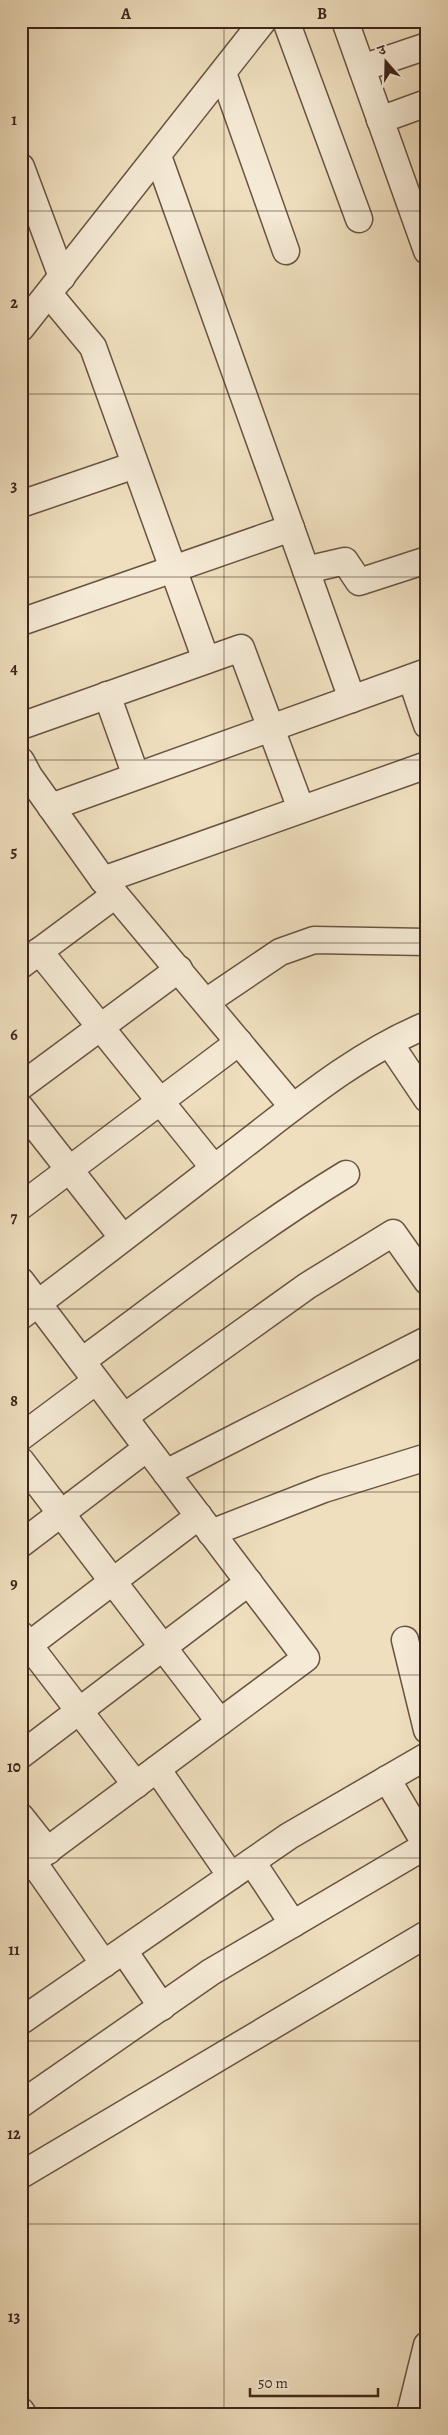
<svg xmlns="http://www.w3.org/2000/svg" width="448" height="2435" viewBox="0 0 448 2435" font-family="Alegreya,'Noto Serif Devanagari',serif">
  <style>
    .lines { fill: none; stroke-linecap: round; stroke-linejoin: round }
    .minor-casing { stroke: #6a5343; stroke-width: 29 }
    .minor { stroke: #f5ead5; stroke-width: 26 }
    .grid { fill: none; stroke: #3e241a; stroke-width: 1; stroke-opacity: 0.55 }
    .neatline { fill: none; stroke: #3e241a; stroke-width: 2 }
    .grid-label { font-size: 16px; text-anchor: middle; font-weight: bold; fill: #3e241a }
  </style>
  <rect width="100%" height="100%" fill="#efdfbe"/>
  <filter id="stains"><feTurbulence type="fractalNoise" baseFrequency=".004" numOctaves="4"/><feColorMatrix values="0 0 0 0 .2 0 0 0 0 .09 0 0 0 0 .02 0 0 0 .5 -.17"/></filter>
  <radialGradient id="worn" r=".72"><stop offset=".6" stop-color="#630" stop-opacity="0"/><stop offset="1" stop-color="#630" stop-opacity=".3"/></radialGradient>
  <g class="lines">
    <g class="minor-casing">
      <g id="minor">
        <path d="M286,21L359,219"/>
        <path d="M345,21L427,251"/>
        <path d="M362,68L427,46"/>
        <path d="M223,73L286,251"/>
        <path d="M380,120L427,103"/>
        <path d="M158,156L352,699"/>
        <path d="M21,167L62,277"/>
        <path d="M49,294L93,347L206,660"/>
        <path d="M21,328L263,21"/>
        <path d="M21,504L135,465"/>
        <path d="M306,570L345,561L359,582L427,560"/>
        <path d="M21,622L291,528"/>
        <path d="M411,678L427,725"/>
        <path d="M107,695L136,776"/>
        <path d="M21,726L241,648L301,809"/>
        <path d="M21,761L29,776L103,880L293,1107"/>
        <path d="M51,807L427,672"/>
        <path d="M103,880L427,765"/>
        <path d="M39,951L214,1168"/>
        <path d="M21,965L115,895"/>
        <path d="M206,1002L280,952L314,940L427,942"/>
        <path d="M390,1044L427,1099"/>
        <path d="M21,1086L179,969"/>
        <path d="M21,1108L123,1238"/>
        <path d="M21,1206L239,1042"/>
        <path d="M21,1281L306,1658L21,1870"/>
        <path d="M21,1316C93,1262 164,1207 235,1152C295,1106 356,1054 427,1025"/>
        <path d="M82,1361C169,1297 254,1230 346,1174"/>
        <path d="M124,1417L307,1286L393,1233L427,1281"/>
        <path d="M21,1437L96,1381"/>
        <path d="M21,1461L220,1722"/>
        <path d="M166,1473L427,1340"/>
        <path d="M211,1533L324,1489L427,1457"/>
        <path d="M21,1544L147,1448"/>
        <path d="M21,1635L136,1785"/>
        <path d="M405,1640L427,1730"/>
        <path d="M21,1651L199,1516"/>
        <path d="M21,1755L249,1582"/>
        <path d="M157,1769L231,1876"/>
        <path d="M387,1779L426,1845"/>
        <path d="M21,1817L48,1851"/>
        <path d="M33,1862L104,1964"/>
        <path d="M252,1862L293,1924"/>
        <path d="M124,1951L162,2007"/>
        <path d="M21,2021L289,1836L427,1756"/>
        <path d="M21,2104L211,1972L427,1845"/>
        <path d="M21,2175L427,1934"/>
        <path d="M21,2411L23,2414"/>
        <path d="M410,2414L427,2345"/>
      </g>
    </g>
    <use href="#minor" class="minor"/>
  </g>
  <path class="grid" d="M224,21V2414M21,211H427M21,394H427M21,577H427M21,760H427M21,943H427M21,1126H427M21,1309H427M21,1492H427M21,1675H427M21,1858H427M21,2041H427M21,2224H427"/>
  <rect width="448" height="2435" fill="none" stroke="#efdfbe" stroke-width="55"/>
  <g transform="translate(386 62) rotate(340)" stroke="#f5ead5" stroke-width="4" paint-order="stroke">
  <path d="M0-4L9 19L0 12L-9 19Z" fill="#3e241a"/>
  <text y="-8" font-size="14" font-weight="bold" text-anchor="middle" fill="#3e241a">उ</text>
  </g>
  <path d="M250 2388v8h128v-8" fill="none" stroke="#3e241a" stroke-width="2.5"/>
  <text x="258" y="2388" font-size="15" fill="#3e241a" stroke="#f5ead5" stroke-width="4" paint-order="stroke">50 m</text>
  <rect x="28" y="28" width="392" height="2380" class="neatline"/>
  <g class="grid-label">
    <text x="126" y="19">A</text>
    <text x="322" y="19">B</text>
    <text x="14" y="125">1</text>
    <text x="14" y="308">2</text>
    <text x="14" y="491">3</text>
    <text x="14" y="674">4</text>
    <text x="14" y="857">5</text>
    <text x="14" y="1040">6</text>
    <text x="14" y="1223">7</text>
    <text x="14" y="1406">8</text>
    <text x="14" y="1589">9</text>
    <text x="14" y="1772">10</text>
    <text x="14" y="1955">11</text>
    <text x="14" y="2139">12</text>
    <text x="14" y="2322">13</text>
  </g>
  <rect width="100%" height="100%" filter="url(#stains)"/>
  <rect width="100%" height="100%" fill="url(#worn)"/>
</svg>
